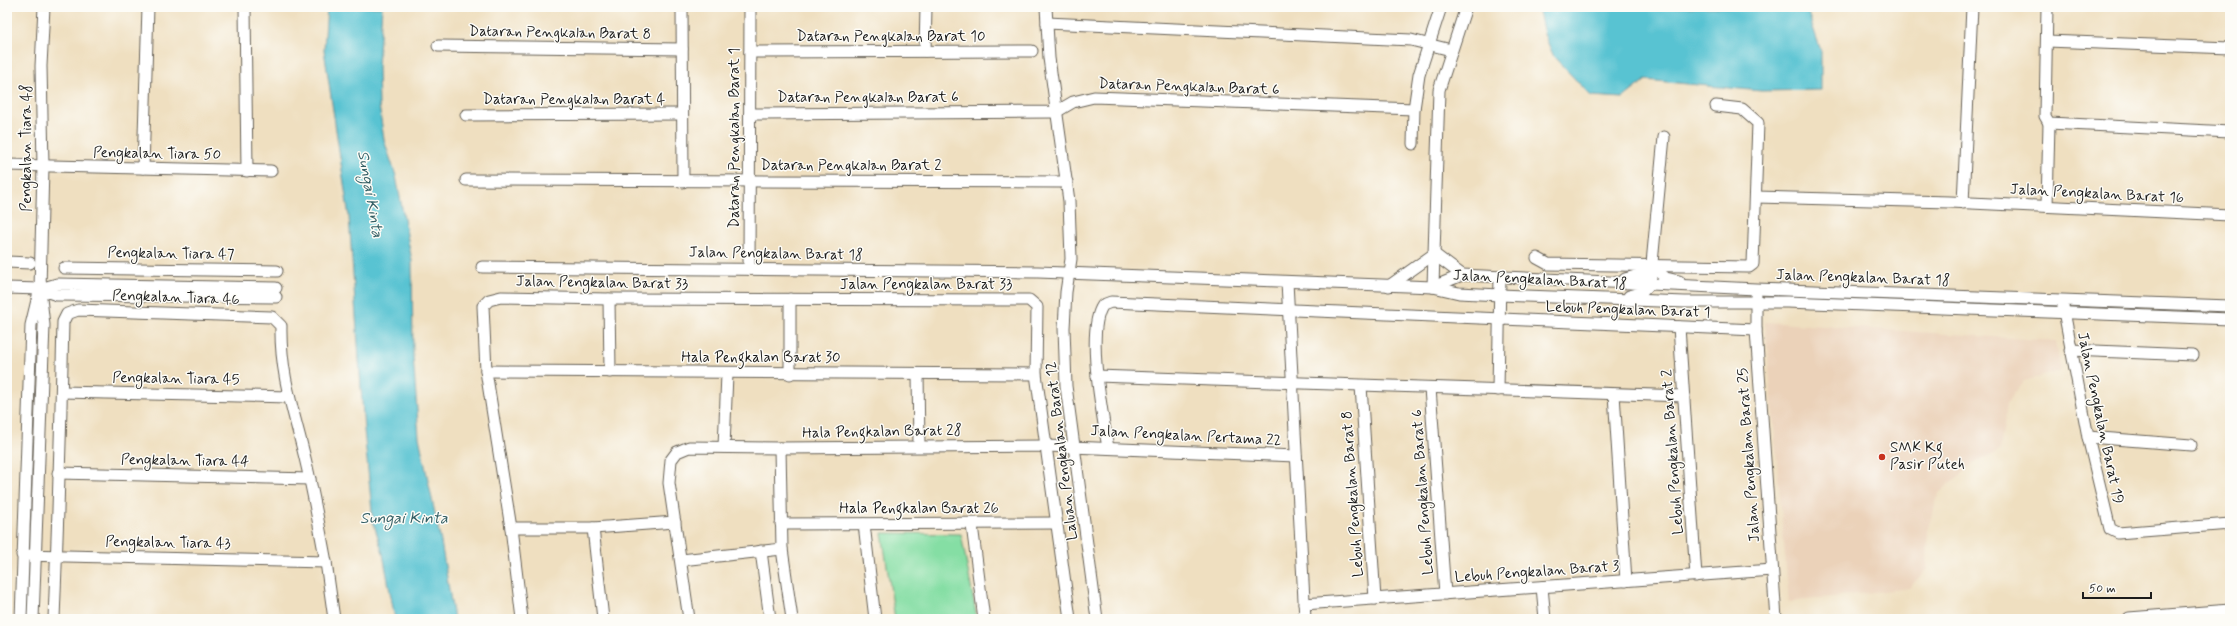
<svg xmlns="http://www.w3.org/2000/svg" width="2237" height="626" viewBox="0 0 2237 626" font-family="Mynerve,sans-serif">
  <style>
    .built { fill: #ebd2b9 }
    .green { fill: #85dea4; stroke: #507d60 }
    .water { fill: #58c3d2; stroke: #3a7077 }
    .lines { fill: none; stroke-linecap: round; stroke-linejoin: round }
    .minor-casing { stroke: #666055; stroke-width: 13 }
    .minor { stroke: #fff; stroke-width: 11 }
    .poi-dot { fill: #c8321e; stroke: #fdfcf7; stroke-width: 1.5 }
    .labels { text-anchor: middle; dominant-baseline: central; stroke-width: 3; stroke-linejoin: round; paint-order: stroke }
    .street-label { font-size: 15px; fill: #1c1c1c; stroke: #fdfcf7 }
    .poi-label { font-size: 15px; fill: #1c1c1c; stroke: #fdfcf7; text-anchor: start }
    .water-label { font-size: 16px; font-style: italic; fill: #345f65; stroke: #fdfcf7 }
  </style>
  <rect width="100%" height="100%" fill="#fdfcf7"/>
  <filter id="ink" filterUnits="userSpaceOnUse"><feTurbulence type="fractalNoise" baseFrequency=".025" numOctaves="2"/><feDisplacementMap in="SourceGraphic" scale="8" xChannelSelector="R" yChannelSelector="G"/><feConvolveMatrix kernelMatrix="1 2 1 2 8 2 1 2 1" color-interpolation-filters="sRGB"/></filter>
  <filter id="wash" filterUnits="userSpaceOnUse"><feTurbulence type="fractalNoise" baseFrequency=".012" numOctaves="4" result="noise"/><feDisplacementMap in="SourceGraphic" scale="16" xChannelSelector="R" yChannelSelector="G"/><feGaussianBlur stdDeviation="0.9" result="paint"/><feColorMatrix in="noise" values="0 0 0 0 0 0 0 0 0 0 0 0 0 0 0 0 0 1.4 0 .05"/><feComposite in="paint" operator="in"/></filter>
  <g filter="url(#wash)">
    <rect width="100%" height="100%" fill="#efdfc0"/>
    <path class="built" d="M1765,322L2056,341L2061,371L2024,381L2007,403L2000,450L1973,464L1939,493L1928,527L1927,569L1909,588L1789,602Z"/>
    <path class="green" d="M882,533L961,534L977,619H895Z"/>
    <g class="water">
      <path d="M327,7H382L378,67L379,105L384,140L396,176L412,261L413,356L419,437L441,542L454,619H395L383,554L373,521L364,430L349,217L324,50Z"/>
      <path d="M1538,7H1806L1821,51V90L1761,91L1646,80L1623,98L1591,96L1554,57L1544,34Z"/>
    </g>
  </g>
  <g filter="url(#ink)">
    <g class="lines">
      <g class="minor-casing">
        <g id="minor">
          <path d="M245,7L247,171"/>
          <path d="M682,7L683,182"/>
          <path d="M1046,7L1049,58L1069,201L1071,259L1066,292L1064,328L1066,386L1097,619"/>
          <path d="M2047,7L2045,116L2049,123L2230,132"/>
          <path d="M1047,23L1411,40L1451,50"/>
          <path d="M2047,41L2230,48"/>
          <path d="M438,46L682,49"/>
          <path d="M925,51L926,7"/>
          <path d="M750,52L1032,51"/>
          <path d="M750,114L1056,112L1073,102L1094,97L1414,109"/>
          <path d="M466,115L682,114"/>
          <path d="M1413,144L1414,109L1419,75L1441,7"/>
          <path d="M7,165L271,171"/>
          <path d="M143,168L148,7"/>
          <path d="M466,180L1067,182"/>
          <path d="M1756,197L1950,202L2230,215"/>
          <path d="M1963,203L1972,7"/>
          <path d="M2047,206L2049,123"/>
          <path d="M1434,254L1462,275"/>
          <path d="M1537,258L1548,264L1749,267L1753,264L1758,123L1742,109L1716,106"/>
          <path d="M7,262L30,263"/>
          <path d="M482,267L1038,272L1433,287L1459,293L1500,295L1685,302H1787L2230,319"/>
          <path d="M1652,267L1666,278L1679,281"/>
          <path d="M64,268L277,271"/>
          <path d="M749,269L750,7"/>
          <path d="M1625,279L1646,273L1652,267"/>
          <path d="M1287,282L1305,619"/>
          <path d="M1389,286L1434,254"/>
          <path d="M1433,287L1462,275L1756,289L2230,306"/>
          <path d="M1433,287L1439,90L1466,7"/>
          <path d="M7,288L40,289L57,295L276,297"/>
          <path d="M40,289L57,284L276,288"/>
          <path d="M1629,296L1641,293L1650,284L1664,137"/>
          <path d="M1756,296V330L1776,619"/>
          <path d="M609,299L610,372"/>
          <path d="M790,299V374"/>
          <path d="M2063,306L2088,437L2110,529L2118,533L2230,524"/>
          <path d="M1679,327L1696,576"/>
          <path d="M2070,350L2193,355"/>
          <path d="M486,371L1036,374"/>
          <path d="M918,374L919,446"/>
          <path d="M1097,376L1684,396"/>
          <path d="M1361,386L1375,599"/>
          <path d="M1430,388L1445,594"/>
          <path d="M1498,390L1500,277"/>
          <path d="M62,392L289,397"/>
          <path d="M1614,394L1626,581"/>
          <path d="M2088,437L2191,445"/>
          <path d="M724,447L727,374"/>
          <path d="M780,448L782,549L792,619"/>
          <path d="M1108,448C1103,416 1085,330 1103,305L1111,302L1756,330"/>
          <path d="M58,473L310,479"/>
          <path d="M781,524L1056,523"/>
          <path d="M864,524L875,619"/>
          <path d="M972,525L984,619"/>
          <path d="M511,528H593L675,522"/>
          <path d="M593,528L603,619"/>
          <path d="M761,551L770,619"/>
          <path d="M22,555L326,562C319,526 313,490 304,454C293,409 280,373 281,326L272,317L78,310L67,314L63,322C61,421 58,520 54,619"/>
          <path d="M681,560L782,549"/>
          <path d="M326,562L334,619"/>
          <path d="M1542,587L1545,619"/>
          <path d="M1304,604L1772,570"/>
          <path d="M2129,618L2230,610"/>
          <path d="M21,619L31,325L38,296"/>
          <path d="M33,619L44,325L40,289L43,166L41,66L44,7"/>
          <path d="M522,619L511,528L486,371L483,306L489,300L501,297L609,299L1029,300L1037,307L1036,374L1070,619"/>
          <path d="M689,619L669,483L671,460L677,452L689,447L780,448L1046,446L1296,456"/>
        </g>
      </g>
      <use href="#minor" class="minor"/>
    </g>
  </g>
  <circle class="poi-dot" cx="1882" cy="457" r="4"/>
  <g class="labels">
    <g class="street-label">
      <text transform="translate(560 33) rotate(1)">Dataran Pengkalan Barat 8</text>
      <text x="891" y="37">Dataran Pengkalan Barat 10</text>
      <text transform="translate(1189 87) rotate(2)">Dataran Pengkalan Barat 6</text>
      <text x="868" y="98">Dataran Pengkalan Barat 6</text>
      <text x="574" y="100">Dataran Pengkalan Barat 4</text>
      <text transform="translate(735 138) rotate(-90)">Dataran Pengkalan Barat 1</text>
      <text transform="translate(27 148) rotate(-90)">Pengkalan Tiara 48</text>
      <text transform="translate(157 154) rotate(1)">Pengkalan Tiara 50</text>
      <text x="851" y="166">Dataran Pengkalan Barat 2</text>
      <text transform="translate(2097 194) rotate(3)">Jalan Pengkalan Barat 16</text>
      <text transform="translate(171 254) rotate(1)">Pengkalan Tiara 47</text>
      <text transform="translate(776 254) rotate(1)">Jalan Pengkalan Barat 18</text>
      <text transform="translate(1863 278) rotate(2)">Jalan Pengkalan Barat 18</text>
      <text transform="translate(1540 280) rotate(3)">Jalan Pengkalan Barat 18</text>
      <text transform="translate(602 283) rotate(1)">Jalan Pengkalan Barat 33</text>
      <text x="926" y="285">Jalan Pengkalan Barat 33</text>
      <text transform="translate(176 298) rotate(2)">Pengkalan Tiara 46</text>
      <text transform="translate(1628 310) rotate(2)">Lebuh Pengkalan Barat 1</text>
      <text x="761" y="358">Hala Pengkalan Barat 30</text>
      <text transform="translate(176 379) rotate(1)">Pengkalan Tiara 45</text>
      <text transform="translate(2100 418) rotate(78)">Jalan Pengkalan Barat 19</text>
      <text transform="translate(882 432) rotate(-1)">Hala Pengkalan Barat 28</text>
      <text transform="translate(1186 436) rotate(3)">Jalan Pengkalan Pertama 22</text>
      <text transform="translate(1062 451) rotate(-97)">Laluan Pengkalan Barat 12</text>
      <text transform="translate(1673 452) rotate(-94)">Lebuh Pengkalan Barat 2</text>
      <text transform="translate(1749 455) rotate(-94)">Jalan Pengkalan Barat 25</text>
      <text transform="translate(185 461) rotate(1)">Pengkalan Tiara 44</text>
      <text transform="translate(1423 492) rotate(-94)">Lebuh Pengkalan Barat 6</text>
      <text transform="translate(1353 494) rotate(-94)">Lebuh Pengkalan Barat 8</text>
      <text x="919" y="509">Hala Pengkalan Barat 26</text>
      <text transform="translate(168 543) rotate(1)">Pengkalan Tiara 43</text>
      <text transform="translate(1537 572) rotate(-4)">Lebuh Pengkalan Barat 3</text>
    </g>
    <g class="poi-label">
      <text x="1890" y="448">SMK Kg<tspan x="1890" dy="17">Pasir Puteh</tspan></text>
    </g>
    <g class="water-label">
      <text transform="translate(370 194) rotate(80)">Sungai Kinta</text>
      <text x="404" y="518">Sungai Kinta</text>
    </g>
  </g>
  <rect width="2237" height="626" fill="none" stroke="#fdfcf7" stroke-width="24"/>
  <path d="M2083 592v6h68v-6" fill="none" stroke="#1c1c1c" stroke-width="2"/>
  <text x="2089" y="592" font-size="12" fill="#1c1c1c" stroke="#fdfcf7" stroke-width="3" paint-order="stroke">50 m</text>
</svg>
